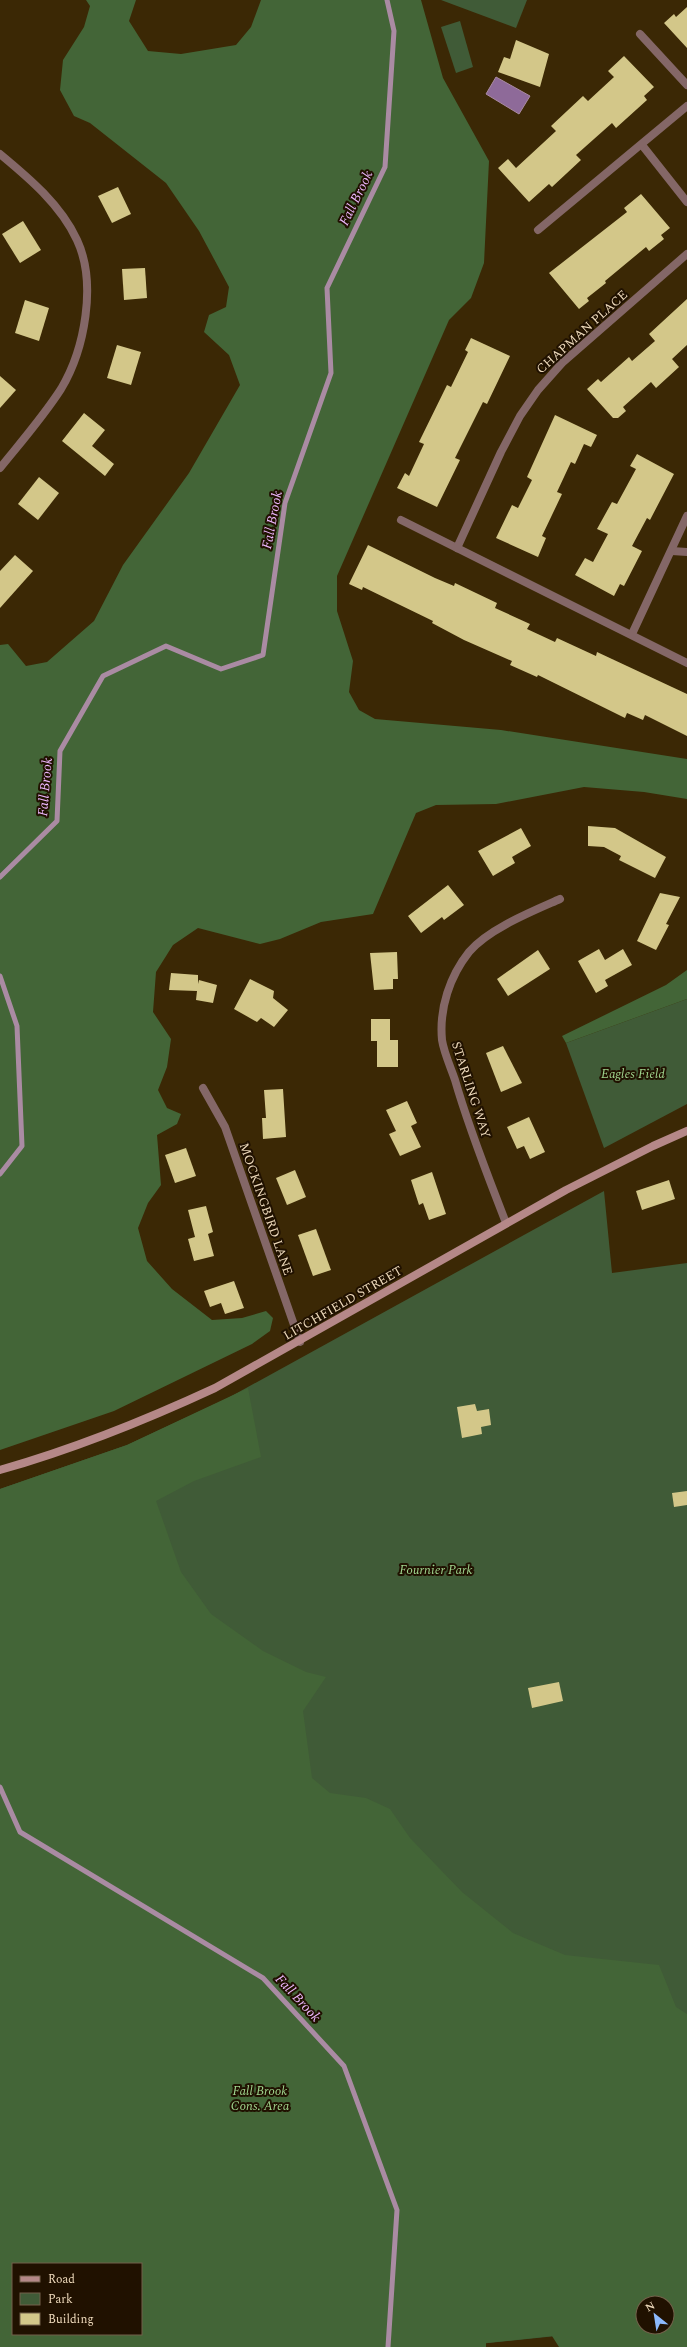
<svg xmlns="http://www.w3.org/2000/svg" width="687" height="2347" viewBox="0 0 687 2347" font-family="Spectral,serif">
  <style>
    .green { fill: #405b37 }
    .forest { fill: #436537; fill-rule: evenodd }
    .water { fill: #8e6a99; stroke: #aa8ba3 }
    .lines { fill: none; stroke-linecap: round; stroke-linejoin: round }
    .stream { stroke: #aa8ba3; stroke-width: 5 }
    .building { fill: #d3c789 }
    .service { stroke: #846767; stroke-width: 8 }
    .minor { stroke: #846767; stroke-width: 8 }
    .secondary { stroke: #b58888; stroke-width: 8 }
    .labels { text-anchor: middle; dominant-baseline: central; stroke-width: 4; stroke-linejoin: round; paint-order: stroke }
    .street-label { font-size: 13px; fill: #edd9ba; stroke: #201100 }
    .park-label { font-size: 13px; font-style: italic; fill: #9fd48d; stroke: #201100 }
    .water-label { font-size: 14px; font-style: italic; fill: #ecb6fc; stroke: #201100 }
  </style>
  <rect width="100%" height="100%" fill="#3b2805"/>
  <g class="green">
    <path d="M441,0H527L516,28Z"/>
    <path d="M460,21L473,67L456,73L441,27Z"/>
    <path d="M687,999V1104L604,1148L566,1043Z"/>
    <path d="M604,1191L612,1273L687,1263V2322L667,2303H643V2327L450,2347L141,2334V2264L0,1489L127,1445L228,1398Z"/>
  </g>
  <g class="forest">
    <path d="M86,0H136L129,21L148,51L181,54L236,45L251,27L261,0H421L443,78L489,161L484,263L471,298L449,320L337,576V611L353,661L349,692L359,710L375,719L501,730L687,759V799L644,792L584,787L496,804L436,805L416,813L373,914L321,922L280,939L260,944L198,928L173,945L156,972L153,1012L171,1039L167,1067L158,1090L167,1108L181,1114L177,1124L157,1135L161,1185L148,1203L138,1228L147,1261L172,1289L212,1320L242,1318L266,1311L273,1318L270,1331L252,1344L114,1411L0,1450V645L8,644L26,666L47,662L94,621L123,565L189,473L240,385L229,355L204,332L209,315L226,307L229,287L199,231L166,183L90,123L74,116L60,90L63,60L84,27L90,6Z"/>
    <path d="M687,970V999L566,1043L562,1036L666,985Z"/>
    <path d="M248,1388L261,1457L194,1481L156,1501L181,1572L211,1614L263,1651L306,1672L326,1677L303,1711L312,1778L330,1793L366,1798L390,1809L410,1838L462,1892L513,1933L565,1955L659,1965L676,2007L687,2014V2347H559L552,2336L486,2343V2347H0V1489L127,1445ZM13,2264H141V2334H13ZM643,2303H667V2327H643Z"/>
  </g>
  <path class="water" d="M496,77L530,96L519,114L486,94Z"/>
  <g class="lines">
    <g class="stream">
      <path d="M0,877L57,821L60,751L103,676L166,646L221,669L263,655L285,503L331,373L327,288L385,167L394,31L387,0"/>
      <path d="M0,976L17,1026L22,1146L0,1174"/>
      <path d="M0,1787L20,1832L263,1978L344,2066L397,2210L388,2347"/>
    </g>
  </g>
  <g class="building">
    <path d="M687,7V48L664,23L674,14L676,17Z"/>
    <path d="M516,40L549,54L540,87L498,72L504,57L510,59Z"/>
    <path d="M624,56L654,87L644,96L647,100L616,128L612,123L576,155L581,160L552,187L549,184L529,202L498,168L508,159L516,168L556,131L551,126L583,96L588,101L614,77L608,71Z"/>
    <path d="M118,187L131,214L112,223L98,196Z"/>
    <path d="M641,194L670,228L661,235L664,239L649,251L646,247L605,281L606,283L587,298L589,301L579,309L549,273L627,212L624,208Z"/>
    <path d="M23,221L41,250L20,263L2,234Z"/>
    <path d="M145,268L147,298L124,300L122,269Z"/>
    <path d="M687,299V345L672,359L679,367L656,388L651,382L623,407L626,411L618,418H613L587,389L598,379L601,382L629,357L632,361L655,341L649,334Z"/>
    <path d="M25,300L49,308L39,341L15,333Z"/>
    <path d="M471,338L510,356L487,404L483,402L455,458L460,460L437,507L397,488L405,473L409,476L424,444L419,442L447,385L451,387L468,352L465,350Z"/>
    <path d="M117,345L141,352L131,385L107,378Z"/>
    <path d="M0,376L16,390L0,408Z"/>
    <path d="M84,413L105,430L92,446L114,464L105,476L62,441Z"/>
    <path d="M555,415L597,435L591,447L584,444L575,464L571,462L557,492L562,494L542,536L546,538L538,557L496,538L512,505L518,508L532,480L527,477Z"/>
    <path d="M637,454L674,474L650,520L647,518L632,546L642,551L624,586L620,584L614,596L575,575L585,558L593,562L608,534L597,529L612,502L617,504L636,469L630,466Z"/>
    <path d="M39,477L59,493L38,520L18,504Z"/>
    <path d="M368,545L435,578L454,586L455,583L497,603L495,608L530,624L527,629L555,642L557,638L596,656L597,652L687,694V736L645,715L643,720L627,713L625,718L538,675L537,677L510,665L512,661L464,640L432,623L433,621L363,587L362,590L349,584Z"/>
    <path d="M15,555L33,571L0,608V571Z"/>
    <path d="M588,826L615,828L666,857L655,878L619,860L621,856L604,847L588,846Z"/>
    <path d="M521,828L531,846L512,857L515,863L493,876L478,851Z"/>
    <path d="M448,885L464,905L444,920L442,917L421,933L408,916Z"/>
    <path d="M660,893L680,897L666,924L669,925L656,950L637,941Z"/>
    <path d="M599,949L605,960L623,949L632,965L605,980L608,986L596,993L578,961Z"/>
    <path d="M538,950L550,969L508,996L497,979Z"/>
    <path d="M397,952L398,979H393V989L374,990L370,953Z"/>
    <path d="M171,973L198,975V984L199,980L217,985L213,1003L196,1000L197,991L169,990Z"/>
    <path d="M250,979L274,991L273,998L288,1010L274,1027L261,1018L257,1022L234,1009Z"/>
    <path d="M371,1019H390V1040H398V1067H377V1041H371Z"/>
    <path d="M503,1046L522,1083L501,1092L486,1053Z"/>
    <path d="M283,1089L286,1137L263,1139L262,1118H266L264,1090Z"/>
    <path d="M407,1101L417,1123L411,1126L421,1147L400,1156L389,1134L396,1131L386,1110Z"/>
    <path d="M529,1117L545,1152L530,1159L524,1146L517,1149L507,1127Z"/>
    <path d="M186,1148L196,1176L175,1183L165,1155Z"/>
    <path d="M295,1170L306,1197L287,1205L276,1178Z"/>
    <path d="M432,1172L446,1214L429,1220L423,1203L419,1205L411,1180Z"/>
    <path d="M669,1180L675,1199L642,1210L636,1191Z"/>
    <path d="M206,1206L213,1232L208,1234L214,1256L194,1261L188,1239L195,1237L188,1210Z"/>
    <path d="M316,1229L331,1270L313,1276L298,1235Z"/>
    <path d="M234,1281L244,1308L225,1314L221,1303L210,1307L204,1291Z"/>
    <path d="M475,1404L477,1411L489,1409L491,1425L481,1427L482,1434L462,1438L457,1407Z"/>
    <path d="M687,1491V1505L674,1507L672,1493Z"/>
    <path d="M559,1682L563,1701L532,1708L528,1688Z"/>
  </g>
  <g class="lines">
    <path class="service" d="M640,34L687,85"/>
    <g class="minor">
      <path d="M642,145L687,202"/>
      <path d="M0,154C29,178 61,205 77,240C97,283 85,349 61,389C43,417 21,442 0,468"/>
      <path d="M538,230L687,106"/>
      <path d="M401,520L687,663"/>
      <path d="M457,548L501,452L520,416L538,390L562,363L687,254"/>
      <path d="M672,551L687,552"/>
      <path d="M632,634L687,516"/>
      <path d="M203,1088L225,1127L300,1342"/>
      <path d="M506,1223C488,1176 469,1129 455,1080C451,1068 444,1053 442,1040C439,1008 450,976 469,952C488,929 533,911 560,899"/>
    </g>
    <path class="secondary" d="M0,1470C74,1449 146,1420 215,1388L566,1190L653,1146L687,1131"/>
  </g>
  <g class="labels">
    <g class="street-label">
      <text transform="translate(582 332) rotate(-42)">CHAPMAN PLACE</text>
      <text transform="translate(471 1090) rotate(72)">STARLING WAY</text>
      <text transform="translate(266 1209) rotate(71)">MOCKINGBIRD LANE</text>
      <text transform="translate(343 1303) rotate(-30)">LITCHFIELD STREET</text>
    </g>
    <g class="park-label">
      <text x="633" y="1074">Eagles Field</text>
      <text x="436" y="1570">Fournier Park</text>
      <text x="260" y="2091">Fall Brook<tspan x="260" dy="15">Cons. Area</tspan></text>
    </g>
    <g class="water-label">
      <text transform="translate(356 198) rotate(-64)">Fall Brook</text>
      <text transform="translate(272 520) rotate(-79)">Fall Brook</text>
      <text transform="translate(45 787) rotate(-85)">Fall Brook</text>
      <text transform="translate(298 1998) rotate(47)">Fall Brook</text>
    </g>
  </g>
  <rect x="12" y="2263" width="130" height="72" fill="#201100" stroke="#72614a"/>
  <rect x="20" y="2276" width="20" height="6" fill="#b58888" stroke="#72614a"/>
  <text x="48" y="2283" font-size="12" fill="#edd9ba">Road</text>
  <rect x="20" y="2293" width="20" height="12" fill="#405b37" stroke="#72614a"/>
  <text x="48" y="2303" font-size="12" fill="#edd9ba">Park</text>
  <rect x="20" y="2313" width="20" height="12" fill="#d3c789" stroke="#72614a"/>
  <text x="48" y="2323" font-size="12" fill="#edd9ba">Building</text>
  <g transform="translate(655 2315) rotate(330)"><circle r="19" fill="#201100" stroke="#72614a"/>
  <path d="M0-3L7 15L0 10L-7 15Z" fill="#8cb9fc"/>
  <text y="-6" font-size="11" font-weight="bold" text-anchor="middle" fill="#edd9ba">N</text>
  </g>
</svg>
